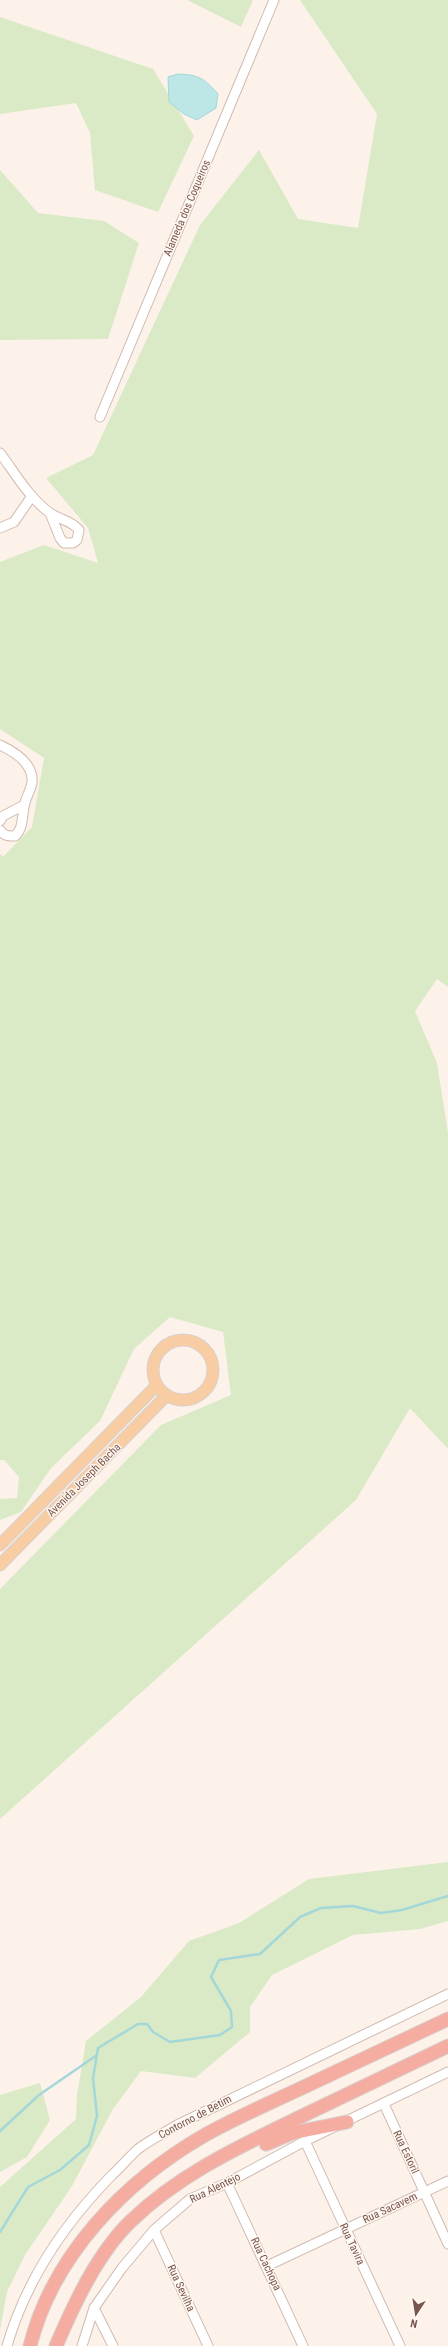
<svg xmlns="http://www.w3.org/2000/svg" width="448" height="2346" viewBox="0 0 448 2346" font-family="'Roboto Condensed',sans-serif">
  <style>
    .green { fill: #daeac7 }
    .water { fill: #bde6e6; stroke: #a4d7d8 }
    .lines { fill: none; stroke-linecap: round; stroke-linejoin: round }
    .stream { stroke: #a4d7d8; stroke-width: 2.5 }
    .minor-casing { stroke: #d1bbb1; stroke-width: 11 }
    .major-casing { stroke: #d9d0cd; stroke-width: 13 }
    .highway-casing { stroke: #d9d0cd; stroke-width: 15 }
    .minor { stroke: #fff; stroke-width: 9 }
    .major { stroke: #f9cda3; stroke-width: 11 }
    .highway { stroke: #f5aca1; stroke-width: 13 }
    .labels { text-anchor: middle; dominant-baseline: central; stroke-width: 3; stroke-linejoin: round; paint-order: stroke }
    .street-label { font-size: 11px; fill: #77564d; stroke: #fff7f0 }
  </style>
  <rect width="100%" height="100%" fill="#fcf2e9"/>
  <g class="green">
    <path d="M187,0H253L241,27Z"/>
    <path d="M300,0H448V987L437,979L415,1011L437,1063L448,1133V1449L410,1408L356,1500L0,1819V1589L161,1425L231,1395L223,1332L170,1317L134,1349L100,1421L51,1468L21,1512L0,1520V1499L17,1498L19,1477L4,1460H0V854L3,857L32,827L44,758L0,729V562L44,545L98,563L88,528L46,478L93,455L200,225L259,150L298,219L358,228L377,114Z"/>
    <path d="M0,17L153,69L194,136L158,212L95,190L90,133L76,103L0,114Z"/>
    <path d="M0,170L38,213L104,221L139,243L108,339L0,340Z"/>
    <path d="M448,1862V1921L420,1929L353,1935L272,1975L250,2007V2032L195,2078L141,2071L113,2109L72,2186L25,2255L7,2292L0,2330V2187L76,2119L77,2095L86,2041L141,1997L189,1941L239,1923L309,1879Z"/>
    <path d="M40,2083L50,2120L27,2157L0,2172V2095Z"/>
  </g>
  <path class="water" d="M178,74C199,75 204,78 218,94L216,108L197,120L184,114L169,102L168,77Z"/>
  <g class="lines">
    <g class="stream">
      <path d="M0,2131L39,2095L97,2055"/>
      <path d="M0,2232L28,2187L60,2170L89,2145L97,2116L93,2078L98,2048L138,2024H147L153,2032L170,2042L220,2035L232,2027L231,2011L211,1977L219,1960L260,1954L300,1917L321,1908L353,1906L381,1913L402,1910L448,1896"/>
    </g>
    <g class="minor-casing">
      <g id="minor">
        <path d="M100,417L274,0"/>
        <path d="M0,453C15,473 29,498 50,513C60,520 71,520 79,530L77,540L73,543H64L60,538L50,513"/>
        <path d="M0,528L14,522L32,496"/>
        <path d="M0,745C15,752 34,764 32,783C30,792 25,799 24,807C22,818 23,829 15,836C8,836 4,836 0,830"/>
        <path d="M0,821L3,816L24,805"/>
        <path d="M384,2104L448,2244"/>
        <path d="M305,2141L400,2346"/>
        <path d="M227,2183L303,2346"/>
        <path d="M154,2230L208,2346"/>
        <path d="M267,2266L448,2181"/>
        <path d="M94,2308L113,2346"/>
        <path d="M7,2346C26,2280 64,2224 112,2175C121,2167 129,2157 138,2149C150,2140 164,2133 177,2125L448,1994"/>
        <path d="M82,2346L94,2308L122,2268L154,2230L190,2199L227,2183L305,2141L448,2072"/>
      </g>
    </g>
    <g class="major-casing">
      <g id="major">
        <circle cx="183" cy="1370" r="30"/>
        <path d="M0,1545L157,1385"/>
        <path d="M0,1565L167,1395"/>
      </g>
    </g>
    <g class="highway-casing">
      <g id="highway">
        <path d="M266,2144L292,2133L347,2122"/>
        <path d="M30,2346C53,2255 125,2181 205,2135C237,2117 272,2102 306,2086C353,2064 401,2041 448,2019"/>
        <path d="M56,2346C74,2304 98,2252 132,2220C180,2174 239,2147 298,2118C348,2094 398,2070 448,2046"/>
      </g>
    </g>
    <use href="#minor" class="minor"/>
    <use href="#major" class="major"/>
    <use href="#highway" class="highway"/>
  </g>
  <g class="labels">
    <g class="street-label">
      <text transform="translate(187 208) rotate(-67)">Alameda dos Coqueiros</text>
      <text transform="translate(84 1480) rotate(-45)">Avenida Joseph Bacha</text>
      <text transform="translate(195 2117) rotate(-28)">Contorno de Betim</text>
      <text transform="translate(406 2152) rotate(65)">Rua Estoril</text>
      <text transform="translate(215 2188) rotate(-26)">Rua Alentejo</text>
      <text transform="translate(390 2208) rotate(-25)">Rua Sacavem</text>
      <text transform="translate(352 2244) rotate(65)">Rua Tavira</text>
      <text transform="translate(266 2264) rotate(65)">Rua Cachopa</text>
      <text transform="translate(181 2288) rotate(65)">Rua Sevilha</text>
    </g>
  </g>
  <g transform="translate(416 2314) rotate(192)" stroke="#fff7f0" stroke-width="3" paint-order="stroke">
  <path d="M0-3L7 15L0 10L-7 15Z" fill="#77564d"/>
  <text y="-6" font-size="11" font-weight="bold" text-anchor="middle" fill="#77564d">N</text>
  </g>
</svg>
